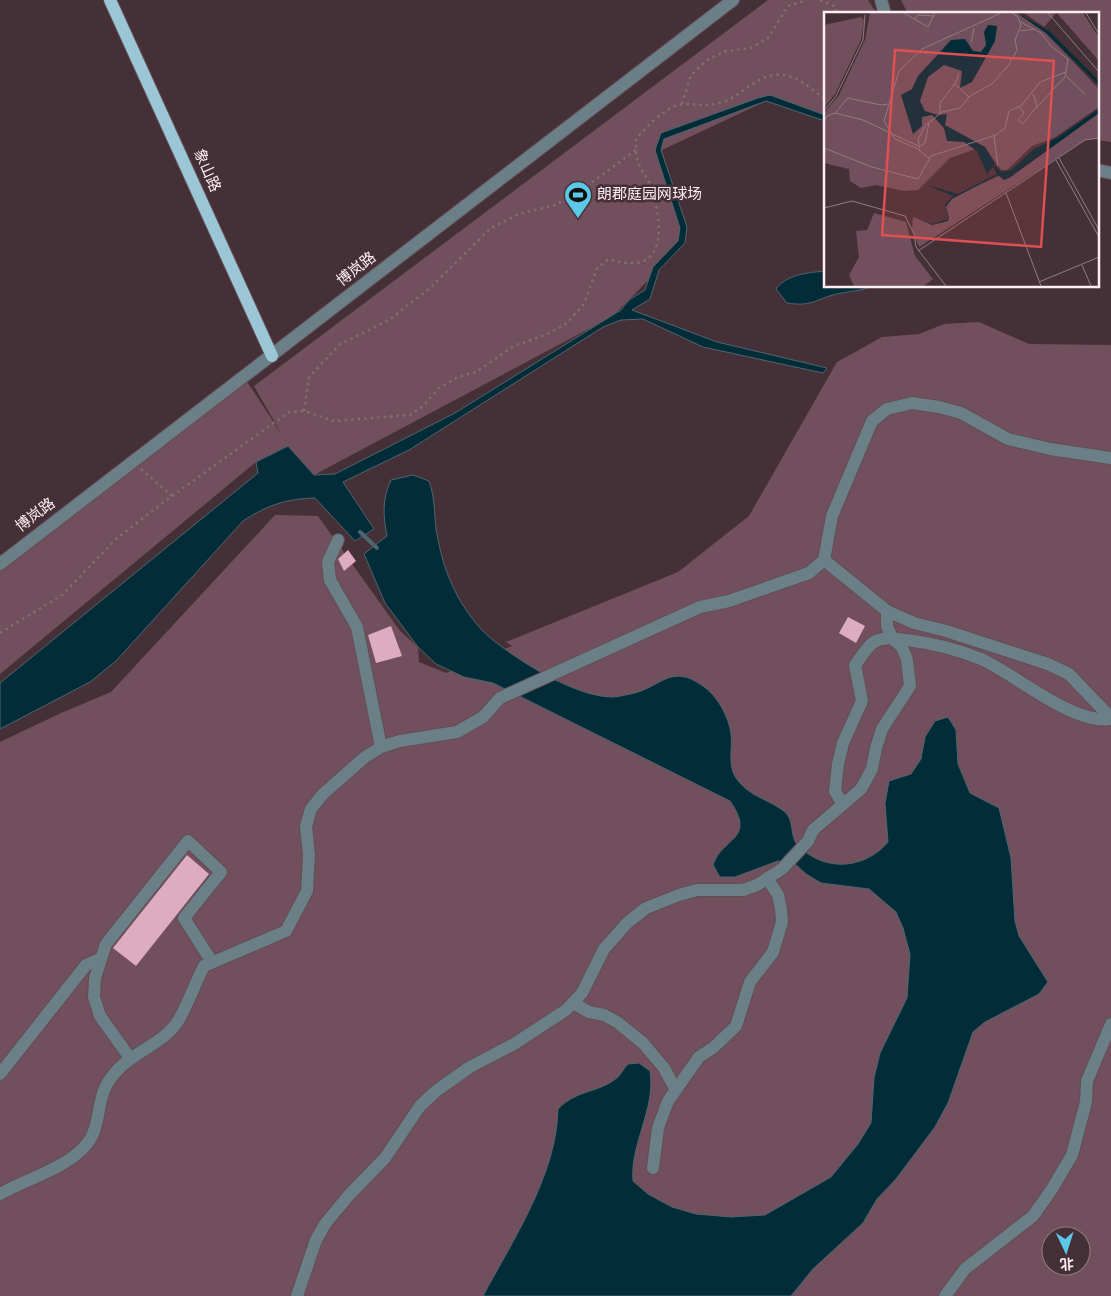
<svg xmlns="http://www.w3.org/2000/svg" width="1111" height="1296" viewBox="0 0 1111 1296" font-family="Overpass,'Noto Sans SC',sans-serif">
  <style>
    .green { fill: #714f5c; fill-rule: evenodd }
    .water { fill: #022c37; stroke: #4d666f }
    .lines { fill: none; stroke-linecap: round; stroke-linejoin: round }
    .stream { stroke: #4d666f; stroke-width: 4 }
    .building { fill: #ddadbf }
    .minor-casing { stroke: #634e56; stroke-width: 14 }
    .major-casing { stroke: #634e56; stroke-width: 14 }
    .path { stroke: #806d74; stroke-width: 2.5; stroke-dasharray: 2.5 4; stroke-linecap: butt }
    .minor { stroke: #6a7f86; stroke-width: 12 }
    .major { stroke: #9ac6d5; stroke-width: 12 }
    .labels { text-anchor: middle; dominant-baseline: central; stroke-width: 5; stroke-linejoin: round; paint-order: stroke }
    .street-label { font-size: 15px; fill: #fdeef3; stroke: #463038 }
    .poi-label { font-size: 15px; fill: #fdeef3; stroke: #463038; text-anchor: start }
    .inset-road { fill: none; stroke: #8f7c83; stroke-width: 1 }
    .view { fill: #de5051; fill-opacity: 0.15; stroke: #de5051; stroke-width: 2.5 }
    .inset-edge { fill: none; stroke: #fdeef3; stroke-width: 2.5 }
  </style>
  <rect width="100%" height="100%" fill="#463038"/>
  <g class="green">
    <path d="M768,0H868L877,14H825V120L766,101L662,150L675,195L685,243L613,316L314,475L288,446L256,462L0,674V564L244,377L282,435L254,386Z"/>
    <path d="M901,0H1111V142L1097,140V14H908Z"/>
    <path d="M979,322L1029,344L1111,345V1296H0V742L61,713L111,692L275,515L318,516L400,631L418,647L419,662L446,673L512,646L506,642L678,572L749,516L837,362L882,337L919,334L944,324ZM1051,1236H1081V1266H1051Z"/>
  </g>
  <g class="water">
    <path d="M770,95L825,115V121L766,101L664,139L661,150L687,227L685,243L659,270L650,299L632,310L717,342L827,368L823,373L703,347L643,319L621,320L603,327L409,450L343,482L374,529L355,541L315,498C285,499 268,505 243,521L116,661L90,682L0,729V683L258,473L256,462L288,446L314,475L335,474L455,413L621,310L629,300L645,290L653,267L678,241L680,228L655,150L661,133L758,98Z"/>
    <path d="M825,271V286H873C861,291 850,291 837,294C815,299 813,307 787,303L776,289C787,274 807,273 825,271Z"/>
    <path d="M413,475L429,481C435,498 434,512 436,529C439,546 443,564 450,580C458,600 472,621 488,636C515,659 575,697 612,697C618,697 625,695 630,694C660,689 670,662 703,686C717,695 729,717 731,734C733,749 727,764 736,778C749,797 769,799 785,812C794,820 790,833 796,843C799,847 804,850 807,853C833,872 868,866 888,842L885,803L889,781L911,774L921,759L925,737L935,721L948,717L956,730L958,764L970,793L999,808L1011,858L1015,921L1019,936L1048,982L1039,994L985,1022L973,1032L948,1103L935,1127L896,1179L877,1199L863,1223L813,1269L791,1296H483C513,1240 557,1174 558,1109C577,1089 600,1093 618,1077C621,1074 624,1068 628,1064L639,1063L650,1071C656,1109 630,1143 633,1181L648,1194L672,1207L696,1214L731,1217L765,1215L831,1177L858,1144L871,1123L874,1078L880,1053L907,998L910,954L903,928L896,912L869,889L821,883L806,874L794,863L778,861L735,877H720L713,865C722,837 757,840 730,801L493,683L464,677L436,664L418,647L385,603L364,554L387,536C383,515 382,500 391,480Z"/>
  </g>
  <g class="lines">
    <path class="stream" d="M360,532L377,548"/>
  </g>
  <g class="building">
    <path d="M348,550L356,561L344,571L338,559Z"/>
    <path d="M848,617L865,626L856,643L839,633Z"/>
    <path d="M391,626L402,656L376,663L368,635Z"/>
    <path d="M187,855L209,874L136,966L113,948Z"/>
  </g>
  <g class="lines">
    <g class="minor-casing">
      <g id="minor">
        <path d="M881,0L885,14"/>
        <path d="M1097,170L1111,173"/>
        <path d="M338,540L328,562L330,580L357,627L381,747"/>
        <path d="M824,560L887,611L914,623L946,631L1048,664L1069,674L1111,718"/>
        <path d="M0,564L733,0"/>
        <path d="M842,803L835,791L838,764L843,743L862,701L855,665C860,659 867,646 874,642C884,636 896,639 907,640C931,643 959,650 981,659C1015,674 1073,725 1111,719"/>
        <path d="M573,1003L589,1012L604,1015L617,1022L643,1043L664,1068L675,1088"/>
        <path d="M130,1058L100,1016L94,997L95,978L106,944L188,841L221,872L184,918L212,962"/>
        <path d="M0,1074L86,965L100,959"/>
        <path d="M653,1168L658,1128L668,1101L699,1057L713,1048L736,1026L750,982L773,952L782,922L781,909L778,895L767,878"/>
        <path d="M0,1194C26,1179 67,1168 86,1145C100,1129 97,1105 105,1088C121,1054 158,1049 176,1024C186,1010 195,983 204,966L286,931L307,891L309,855L306,826L311,809L323,794L365,757L381,747L400,741L457,732L483,717L500,698L700,607L729,601L809,573L824,560L832,516L872,421L887,409L912,403L939,407L961,413L1008,439L1050,449L1111,458"/>
        <path d="M297,1296L316,1240L325,1224L349,1195L385,1158L420,1106L436,1091L470,1067L514,1044L566,1010L582,993L604,949L627,923L646,908L679,895L697,890H743L757,885L782,869L808,841L813,830L861,789L872,769L876,748L882,729L910,686L907,660L902,647L892,638L887,626V611"/>
        <path d="M945,1296L965,1269L1033,1216L1052,1189L1072,1155L1086,1102L1087,1081L1111,1024"/>
      </g>
    </g>
    <g class="major-casing">
      <path id="major" d="M110,0L272,356"/>
    </g>
    <g class="path">
      <path d="M820,0L834,6L838,14"/>
      <path d="M682,104L691,75L707,60L726,51L751,48L768,38L788,6L807,0"/>
      <path d="M304,411L309,377L339,345L389,320L431,287L491,228L519,214L555,205L576,194L636,150"/>
      <path d="M141,469L172,496"/>
      <path d="M0,633L62,595L116,539L172,496L289,412L304,411L334,421L410,415L423,406L439,388L458,377L476,372L514,346L550,333L567,323L584,304L597,268L609,259C667,279 664,226 651,187C647,177 640,169 637,159C635,153 636,145 636,139C645,128 669,103 685,104C700,104 707,107 722,102C741,96 754,78 774,75C794,72 810,88 825,99"/>
    </g>
    <use href="#minor" class="minor"/>
    <use href="#major" class="major"/>
  </g>
  <defs>
    <g id="stadium-pin" transform="scale(1.4375)"><path d="M0 17L-7.5 6A9.5 9.5 0 1 1 7.5 6Z" fill="#5bc8e7" stroke="#463038"/><path d="M0-5a6.5 5 0 1 0 0 10a6.5 5 0 1 0 0-10ZM-3.5-1.8h7v3.6h-7Z" fill="#111"/></g>
  </defs>
  <g fill-rule="evenodd">
    <use href="#stadium-pin" x="578" y="195"/>
  </g>
  <g class="labels">
    <g class="street-label">
      <text transform="translate(206 171) rotate(66)">象山路</text>
      <text transform="translate(357 270) rotate(-38)">博岚路</text>
      <text transform="translate(36 516) rotate(-37)">博岚路</text>
    </g>
    <g class="poi-label">
      <text x="597" y="195">朗郡庭园网球场</text>
    </g>
  </g>
  <g transform="translate(824 12)">
    <rect width="275" height="275" fill="#463038"/>
    <path d="M46,1H193L222,21L275,77V95L230,126L208,134L183,158H177L160,134L126,146L94,178L80,179L52,173L37,176L26,169L25,157L0,151V101L15,83L28,55L41,28ZM200,1H232L220,15ZM233,1H259L275,25V49ZM37,5L40,8L37,28L11,82L0,96V13ZM275,101V126L261,128L95,235L88,218L89,205L108,212L124,207L121,193L132,183L177,163L185,166ZM50,201L82,210L91,244L109,267L100,274H30L25,263L35,245L32,219L43,218Z" fill="#714f5c"/>
    <path d="M193,1L225,19L275,69V73L222,21ZM164,13L173,14L171,29L148,70L136,76L138,59L120,53L104,65L96,89L101,99L114,103L123,102L121,113L161,135L171,152L163,162L153,139L140,130L123,129L120,116L108,103L98,105V114L89,122L77,83L88,77L94,64L127,28L141,27L149,39L157,40L162,33L160,20ZM275,97V101L185,166L180,168L174,163L128,187L122,195L125,206L124,209L108,213L92,206L108,212L124,207L121,193L129,184L103,173L134,182L173,162L169,155L172,154L177,160L187,158L211,136L232,127Z" fill="#022c37"/>
    <path class="inset-road" d="M80,1L104,15L111,1M224,1L275,60M262,1L275,22M91,7L94,3L110,4M197,10L217,21L228,35L244,47L241,65L212,96M196,19L211,17M147,31L150,16M242,64L261,82M131,72L145,85M196,95L200,101L194,108L199,112L213,94L209,82M0,99L12,84L39,28L41,3M11,101L24,86L57,93L64,92M116,101V91L132,70L135,61M0,110L3,104L11,101L39,108L94,134M170,124L174,154M96,134L101,131L105,111M0,136L48,155L94,167L107,144L172,123L181,116L185,99L197,94L216,70L242,60M96,138L94,127L102,113L118,100L136,96L146,84L168,72L184,54L193,38L191,28L197,13L194,5L188,1M105,146L92,136L71,127L60,109L75,59L98,37L177,1M235,146L275,218M232,148L275,225M182,181L217,274M0,196L28,189L81,204L90,222L92,235L122,274M94,239L261,128L275,126M258,253L267,274M215,270L275,245"/>
    <path class="view" d="M71,38L230,49L217,235L58,223Z"/>
    <rect width="275" height="275" class="inset-edge"/>
  </g>
  <g transform="translate(1066 1251) rotate(176)"><circle r="24" fill="#463038" stroke="#8f7c83"/>
  <path d="M0-4L9 19L0 12L-9 19Z" fill="#5bc8e7"/>
  <text y="-8" font-size="14" font-weight="bold" text-anchor="middle" fill="#fdeef3">北</text>
  </g>
</svg>
